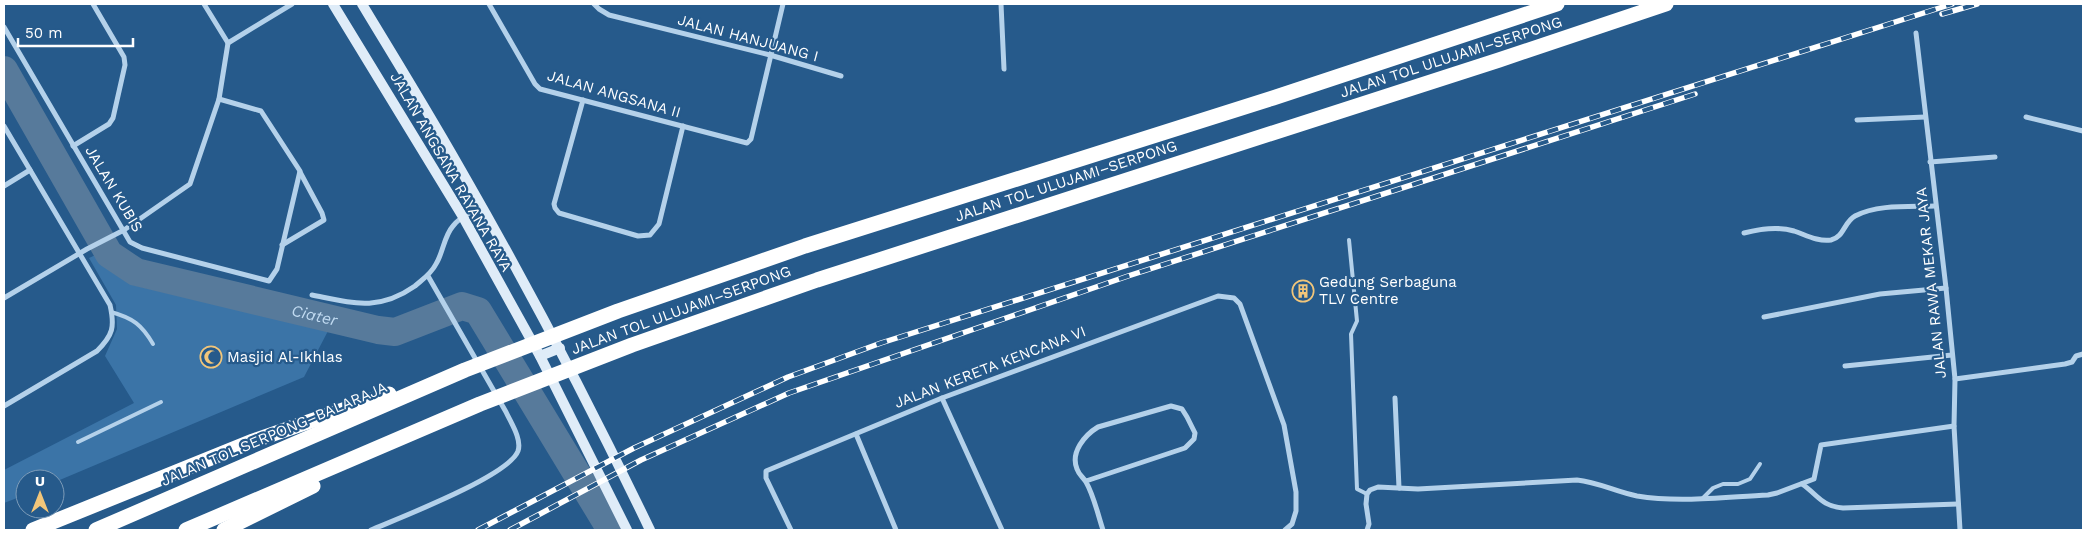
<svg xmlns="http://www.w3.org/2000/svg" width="2087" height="534" viewBox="0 0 2087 534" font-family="'Work Sans',sans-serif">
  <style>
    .green { fill: #3b74a7 }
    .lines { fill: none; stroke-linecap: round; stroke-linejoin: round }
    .river { stroke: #577a9b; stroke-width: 28 }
    .lane { stroke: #b4d1ea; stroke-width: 4 }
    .street { stroke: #b4d1ea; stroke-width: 5 }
    .secondary { stroke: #dfecf8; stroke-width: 10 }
    .highway { stroke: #fff; stroke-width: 15 }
    .rail-casing { stroke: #fff; stroke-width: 5.5 }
    .rail { stroke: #265a8b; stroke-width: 4; stroke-dasharray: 11; stroke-linecap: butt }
    .labels { text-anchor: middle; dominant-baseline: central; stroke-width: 4.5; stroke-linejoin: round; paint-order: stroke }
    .street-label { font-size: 15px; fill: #fff; stroke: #265a8b }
    .poi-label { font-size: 15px; fill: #fff; stroke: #265a8b; text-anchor: start }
    .water-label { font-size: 16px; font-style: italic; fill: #c0daf1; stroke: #265a8b }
  </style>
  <rect width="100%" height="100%" fill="#265a8b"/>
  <path class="green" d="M102,252L133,285L328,331L304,377L55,482V479H25V495L4,503V470L134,403L105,356L117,329L116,305L89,258Z"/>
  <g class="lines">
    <path class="river" id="s1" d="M4,70L109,254L136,272L378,330L395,332L462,306L478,311L611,530"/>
    <g class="lane">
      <path d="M1349,240L1357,321L1351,334L1357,489L1367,494"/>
      <path d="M111,312C133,318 142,325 153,344"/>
      <path d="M78,442L161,402"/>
      <path d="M1703,498L1713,488L1723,484H1738L1750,479L1760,464"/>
    </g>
    <g class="street">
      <path d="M204,4L228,43"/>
      <path d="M489,4L535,84L540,89L747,143L751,139L783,4"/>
      <path d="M594,4L599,9L609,15L770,55L841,76"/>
      <path d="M1001,4L1004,69"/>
      <path d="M4,27L130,242L142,248L269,281L277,269L300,171L261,111L219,99"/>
      <path d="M1916,33L1946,288L1955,379L1954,426L1960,530"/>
      <path d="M583,100L554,204L555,208L559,213L638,236L650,235L659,224L683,126"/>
      <path d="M2026,117L2083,131"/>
      <path d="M1857,120L1925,117"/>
      <path d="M4,126L110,305C115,327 113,335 97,351L4,406"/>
      <path d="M73,146L109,124L113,118L125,65L124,57L93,4"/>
      <path d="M1930,162L1995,157"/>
      <path d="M4,186L30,170"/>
      <path d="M1744,233C1760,229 1777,226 1794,231C1806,235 1818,242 1831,240C1844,237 1844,222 1855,216C1878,204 1910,207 1935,206"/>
      <path d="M282,245L324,220L322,213L300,172"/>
      <path d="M312,295C352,303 378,312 415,286C423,279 431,274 436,264C443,253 444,236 453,226C459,217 472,212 481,206"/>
      <path d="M4,298L87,249L124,230L190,184L219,99L228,43L292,4"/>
      <path d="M1764,317L1880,294L1946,288"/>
      <path d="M1845,366L1952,355"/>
      <path d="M1955,379L2065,364L2072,362L2076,356L2083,354"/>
      <path d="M942,398L1002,530"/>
      <path d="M1395,398L1399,488"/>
      <path d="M856,434L896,530"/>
      <path d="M1086,481L1185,448L1194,439L1195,433L1187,417L1182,409L1171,406L1098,427C1085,435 1070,452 1077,469C1079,475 1083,477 1086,482C1094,496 1098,515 1103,530"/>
      <path d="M1802,484C1818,495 1821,506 1843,508L1958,504"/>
      <path d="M371,530C399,518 509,476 518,451C522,439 511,423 506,412L428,276"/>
      <path d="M791,530L766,478V471L942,398L1218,296L1234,298L1240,304L1284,425L1296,492V511L1292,524L1285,530"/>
      <path d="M1367,530L1369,524L1366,504L1367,494L1370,490L1378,487L1418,489L1577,480C1598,482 1616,492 1637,496C1679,503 1725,497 1768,495L1777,493L1814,479L1821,445L1954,426"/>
    </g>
    <g class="secondary">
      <path d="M333,4L463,217L540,356L627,530"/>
      <path d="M362,4C397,62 433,120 466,179C532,294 593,411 650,530"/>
      <path d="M540,356L560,348"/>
    </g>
    <g class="highway">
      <path d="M33,530L253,441L389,394"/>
      <path d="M96,530L465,370L618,311L805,246L1273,98L1557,4"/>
      <path d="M186,530L480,404L632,345L817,280L1499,60L1666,4"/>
      <path d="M224,530L313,486"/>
    </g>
    <g class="rail-casing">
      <g id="rail">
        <path d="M1942,14L1977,4"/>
        <path d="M478,530L634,448L788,377L881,343L1952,4"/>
        <path d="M510,530L641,460L789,393L1128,276L1695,94"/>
      </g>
    </g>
    <use href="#rail" class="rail"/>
  </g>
  <defs>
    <g id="building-ring" transform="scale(1.125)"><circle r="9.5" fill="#265a8b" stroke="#f2c67a" stroke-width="1.5"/><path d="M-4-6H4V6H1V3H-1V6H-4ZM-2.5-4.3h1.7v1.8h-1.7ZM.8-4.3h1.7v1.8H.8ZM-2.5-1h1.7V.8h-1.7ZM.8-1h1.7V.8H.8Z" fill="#f2c67a"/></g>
    <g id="mosque-ring" transform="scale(1.125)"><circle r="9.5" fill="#265a8b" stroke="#f2c67a" stroke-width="1.5"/><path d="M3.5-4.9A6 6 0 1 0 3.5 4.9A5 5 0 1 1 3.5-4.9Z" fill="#f2c67a"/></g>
  </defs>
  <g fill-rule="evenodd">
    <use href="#building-ring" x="1303" y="291"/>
    <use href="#mosque-ring" x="211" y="357"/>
  </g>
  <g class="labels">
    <g class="street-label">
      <text transform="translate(748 38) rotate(15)">JALAN HANJUANG I</text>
      <text transform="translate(1451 57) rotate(-18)">JALAN TOL ULUJAMI–SERPONG</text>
      <text transform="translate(614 94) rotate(16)">JALAN ANGSANA II</text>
      <text transform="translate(451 172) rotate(60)">JALAN ANGSANA RAYANA RAYA</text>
      <text transform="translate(1066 181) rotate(-18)">JALAN TOL ULUJAMI–SERPONG</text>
      <text transform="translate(114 189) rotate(59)">JALAN KUBIS</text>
      <text transform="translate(1931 283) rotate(-96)">JALAN RAWA MEKAR JAYA</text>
      <text transform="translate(681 310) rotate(-20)">JALAN TOL ULUJAMI–SERPONG</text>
      <text transform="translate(990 367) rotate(-21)">JALAN KERETA KENCANA VI</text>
      <text transform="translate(274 434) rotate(-23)">JALAN TOL SERPONG–BALARAJA</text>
    </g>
    <g class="poi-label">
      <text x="1319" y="282">Gedung Serbaguna<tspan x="1319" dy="17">TLV Centre</tspan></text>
      <text x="227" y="357">Masjid Al-Ikhlas</text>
    </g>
    <g class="water-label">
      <text stroke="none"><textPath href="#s1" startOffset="428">Ciater</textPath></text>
    </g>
  </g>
  <rect width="2087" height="534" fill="none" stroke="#ffffff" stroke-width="10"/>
  <g transform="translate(40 494)"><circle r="24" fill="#265a8b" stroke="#7d9cb9"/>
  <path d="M0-4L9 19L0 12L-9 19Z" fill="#f2c67a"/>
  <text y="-8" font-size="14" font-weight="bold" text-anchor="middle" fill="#ffffff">U</text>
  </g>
  <path d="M18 38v8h115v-8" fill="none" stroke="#ffffff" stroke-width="2.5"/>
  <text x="25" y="38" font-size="15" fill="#ffffff" stroke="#265a8b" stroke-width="4" paint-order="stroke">50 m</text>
</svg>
